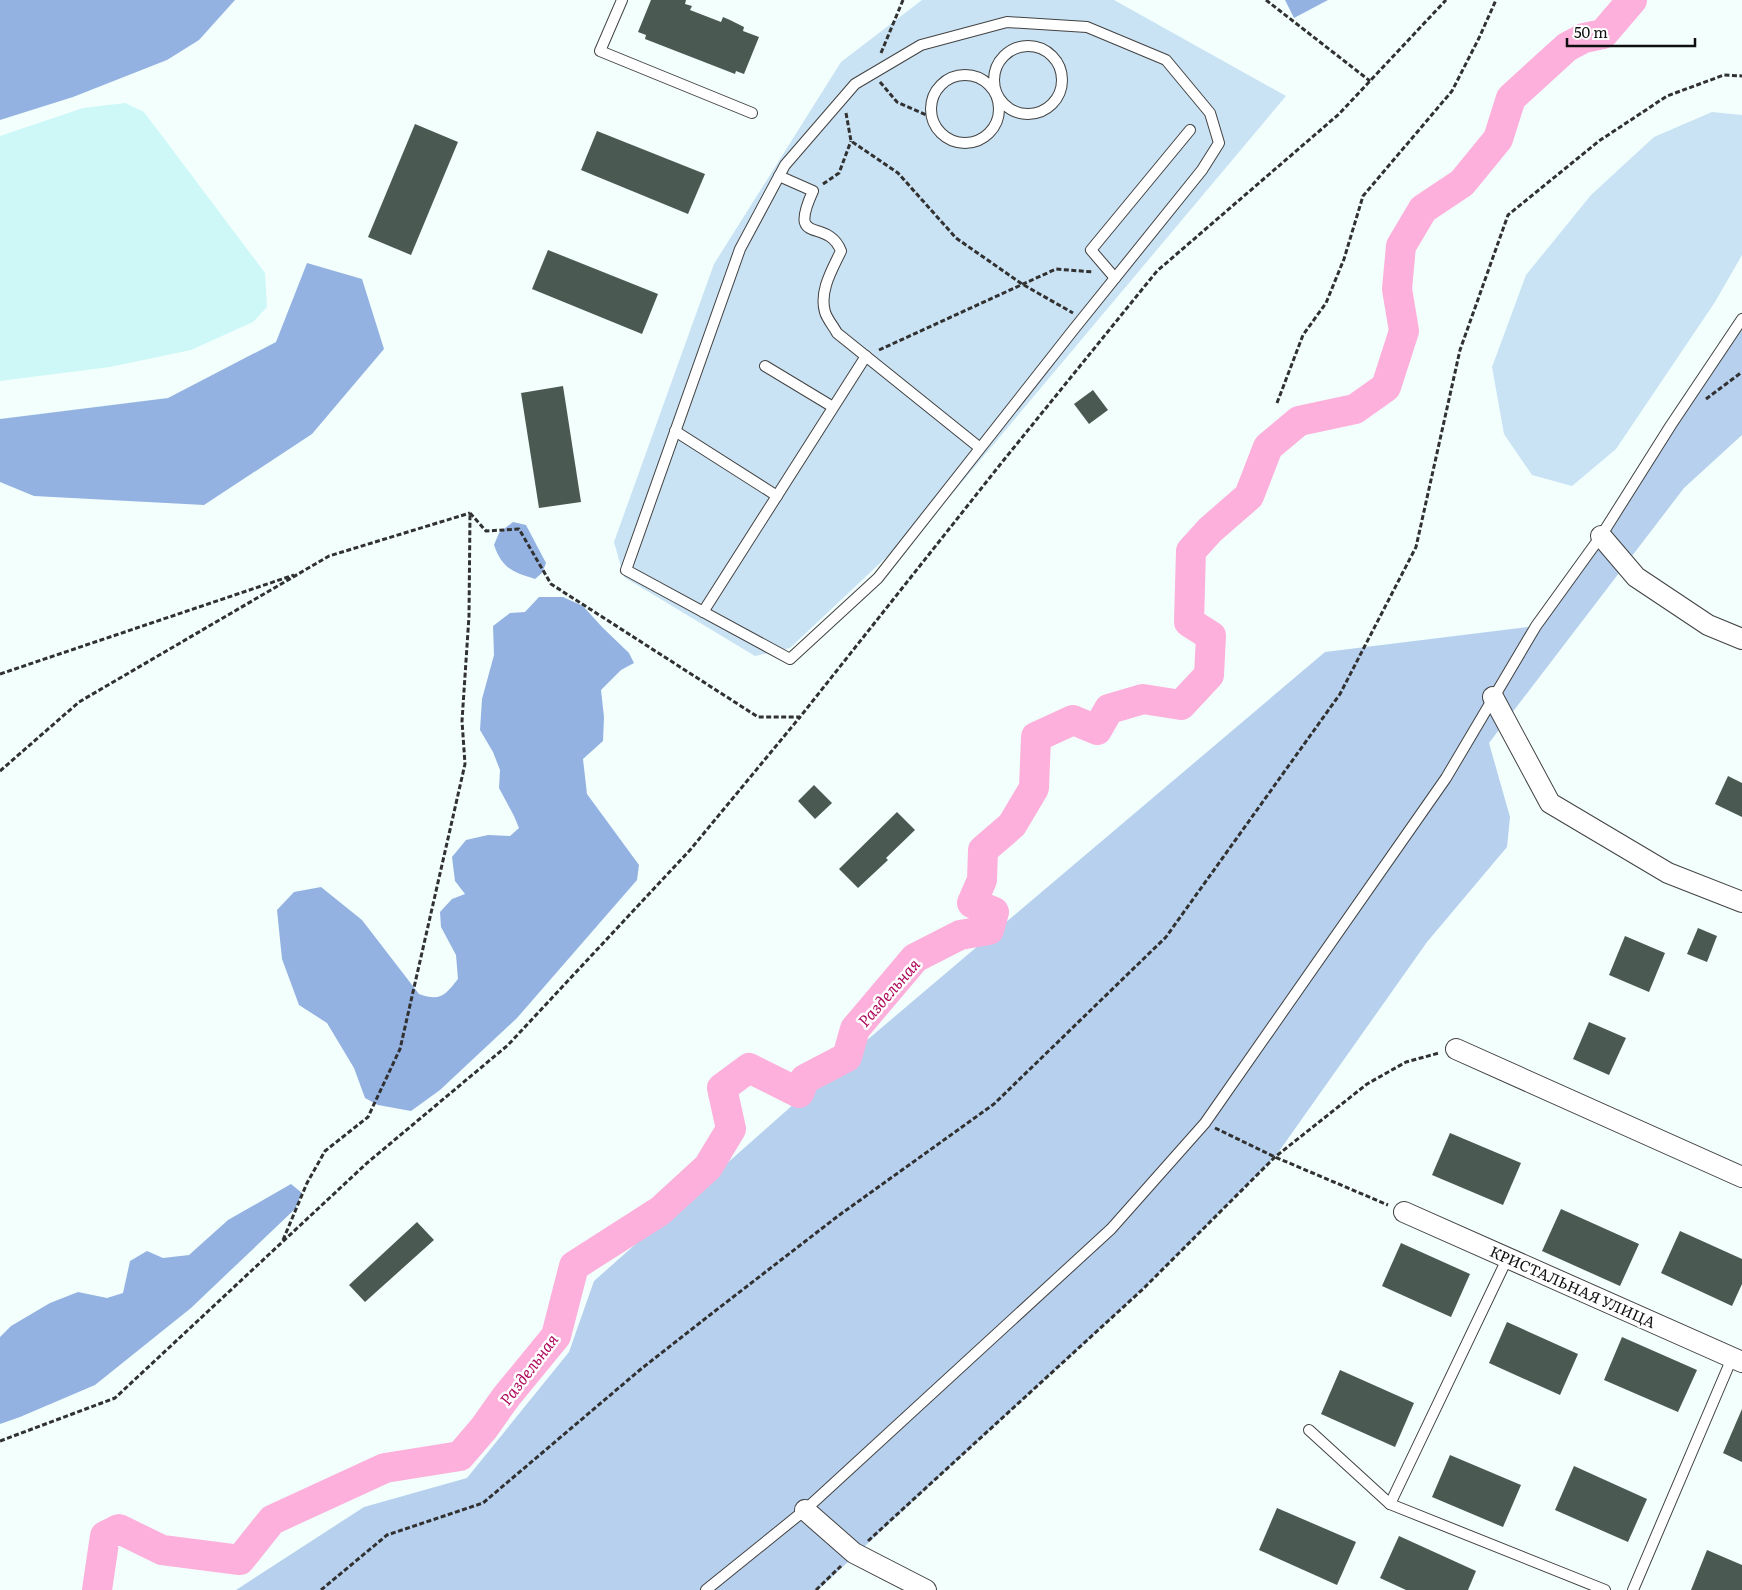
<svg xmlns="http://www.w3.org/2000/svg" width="1742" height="1590" viewBox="0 0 1742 1590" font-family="Literata,serif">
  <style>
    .farmland { fill: #cef8f7 }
    .green { fill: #b6d0ee }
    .forest { fill: #94b2e1 }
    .pitch { fill: #c9e3f4 }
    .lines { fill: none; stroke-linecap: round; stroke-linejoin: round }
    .river { stroke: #fcb0db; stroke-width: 30 }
    .building { fill: #4a5951 }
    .lane-casing { stroke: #424242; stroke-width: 12 }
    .street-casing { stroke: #424242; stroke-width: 22 }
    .path { stroke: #313131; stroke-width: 3; stroke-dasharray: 5 2.5; stroke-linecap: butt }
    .lane { stroke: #fff; stroke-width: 10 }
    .street { stroke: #fff; stroke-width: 20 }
    .labels { text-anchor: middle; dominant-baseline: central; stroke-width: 5; stroke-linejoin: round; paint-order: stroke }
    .street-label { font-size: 15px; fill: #0f0f0f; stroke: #fff }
    .water-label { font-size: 16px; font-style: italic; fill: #af0b5d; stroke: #fff }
  </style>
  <rect width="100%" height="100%" fill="#f2fffd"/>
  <path class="farmland" d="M125,103L144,112L265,273L267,307L253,322L191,350L110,367L0,381V136L83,108Z"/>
  <path class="green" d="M1742,319V435L1684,488L1489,743L1510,817L1507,847L1427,942L1275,1157L1143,1289L928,1487L818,1590H236L364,1507L467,1478L569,1352L594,1281L847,1057L1325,652L1536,626Z"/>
  <g class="forest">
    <path d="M0,0H235L199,40L167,60L73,97L0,120Z"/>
    <path d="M1285,0H1328L1294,18Z"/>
    <path d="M307,263L362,279L384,349L312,434L204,505L34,496L0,482V419L168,398L276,342Z"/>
    <path d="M513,522L526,525L546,563L542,573L535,579C512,572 502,568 494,545L499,533Z"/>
    <path d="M539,597H563L583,606L602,627L629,653L634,663L621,670L601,690L604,717L603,741L583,759L587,794L639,865L637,880L517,1018L440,1090L411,1111L378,1105L365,1098L354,1068L327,1023L299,1005L282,959L277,910L294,892L321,887L362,920L419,994C441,1002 445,995 458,979L456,955L441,927L440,912L452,899L465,894L455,881L452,857L466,840L488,835L510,836L519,828L514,816L499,788L500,770L493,752L480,730L482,699L494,655L493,626L510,613L525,612Z"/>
    <path d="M291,1184L302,1193L295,1209L191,1308L95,1385L20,1417L0,1424V1337L11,1326L50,1303L78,1292L107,1298L123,1293L130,1261L147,1251L163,1258L189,1255L228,1220Z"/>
  </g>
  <g class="pitch">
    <path d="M922,0H1114L1286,96L946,501L790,648L755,656L624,577L614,542L714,264L841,62Z"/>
    <path d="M1712,112L1742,115V255L1715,302L1616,449L1572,486L1532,475L1504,434L1492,367L1526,275L1591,195L1654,137Z"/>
  </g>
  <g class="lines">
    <path class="river" d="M97,1590L105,1536L119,1529L162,1550L240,1560L272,1520L385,1468L460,1456L484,1428L506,1397L556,1336L574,1266L660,1211L708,1167L731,1129L722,1088L749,1068L799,1093L805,1079L847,1057L855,1029L915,958L960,935L989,930L994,912L972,903L982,880L983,850L1012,825L1034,788L1036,737L1073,720L1097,730L1109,709L1143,699L1181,705L1209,675L1211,636L1189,622L1191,551L1210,530L1249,496L1268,447L1299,421L1355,409L1386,387L1404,331L1397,289L1401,246L1423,209L1462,183L1498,139L1511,98L1567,47L1584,38L1603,34L1632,0"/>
  </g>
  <g class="building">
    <path d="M651,0H686L685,4L692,6L690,10L721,22L723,17L730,20L744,27L743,31L759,37L744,74L736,71L735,74L645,39L646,35L638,32Z"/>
    <path d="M415,124L458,142L411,255L368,237Z"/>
    <path d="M597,131L705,174L688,214L581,170Z"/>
    <path d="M548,250L658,294L642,334L532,289Z"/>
    <path d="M563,386L581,502L539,508L521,393Z"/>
    <path d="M1093,390L1108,410L1089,424L1074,404Z"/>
    <path d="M1728,776L1742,783V817L1715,804Z"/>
    <path d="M814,785L832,803L815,819L798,801Z"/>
    <path d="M897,812L915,830L886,858L888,860L858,888L839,869Z"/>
    <path d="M1698,928L1717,936L1707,962L1687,954Z"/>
    <path d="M1625,936L1665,953L1649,992L1609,975Z"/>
    <path d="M1589,1022L1626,1038L1609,1075L1573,1059Z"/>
    <path d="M1450,1133L1521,1163L1503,1205L1432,1175Z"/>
    <path d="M1561,1209L1639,1244L1620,1286L1542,1251Z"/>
    <path d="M417,1222L434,1240L365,1302L349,1285Z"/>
    <path d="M1680,1231L1742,1259V1284L1732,1306L1661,1273Z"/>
    <path d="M1401,1243L1470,1274L1451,1317L1382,1286Z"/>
    <path d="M1507,1322L1578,1354L1560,1395L1489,1363Z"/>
    <path d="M1622,1337L1697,1370L1678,1412L1604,1380Z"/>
    <path d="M1340,1370L1414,1403L1395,1447L1321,1414Z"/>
    <path d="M1742,1409V1462L1723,1453Z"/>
    <path d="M1450,1455L1521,1485L1503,1527L1432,1497Z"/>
    <path d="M1574,1466L1647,1499L1628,1542L1555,1510Z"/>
    <path d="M1277,1508L1356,1542L1337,1585L1259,1550Z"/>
    <path d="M1399,1536L1476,1571L1468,1590H1406L1380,1578Z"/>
    <path d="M1707,1550L1742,1565V1590H1691Z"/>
  </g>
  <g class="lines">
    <g class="lane-casing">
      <g id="lane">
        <path d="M622,0L600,51L752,113"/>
        <path d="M1007,22L1087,27L1166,60L1210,113L1219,143L1202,170L1074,329L878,578L790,659L626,570L740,249L785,165L855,84L921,45Z"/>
        <circle cx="1028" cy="80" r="34"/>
        <circle cx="965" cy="109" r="34"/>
        <path d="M779,176L813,191C787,248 827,216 841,251C832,270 819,291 825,312C827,319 834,327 837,333L980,448"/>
        <path d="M1115,278L1091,250L1190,130"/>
        <path d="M765,366L833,407"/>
        <path d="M675,431L777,496"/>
        <path d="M703,612L866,356"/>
        <path d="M1309,1430L1390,1504L1605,1590"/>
        <path d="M1390,1504L1508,1257"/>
        <path d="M706,1590L805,1510L1111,1229L1205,1123L1446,778L1536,626L1601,536L1671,425L1742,319"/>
        <path d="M1633,1590L1732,1358"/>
      </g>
    </g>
    <g class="street-casing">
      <g id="street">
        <path d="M1601,536L1636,577L1708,625L1742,639"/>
        <path d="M1493,697L1550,803L1668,873L1742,902"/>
        <path d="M1456,1049L1742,1177"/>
        <path d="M1404,1212L1742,1362"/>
        <path d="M805,1510L854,1553L926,1590"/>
      </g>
    </g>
    <g class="path">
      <path d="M1266,0L1370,81"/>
      <path d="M881,53L903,0"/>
      <path d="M880,82L897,102L933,118"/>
      <path d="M846,113L851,141L898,173L956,238L1022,284L1073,313"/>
      <path d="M823,184L839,173L851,141"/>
      <path d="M879,350L1056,269L1093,272"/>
      <path d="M1706,399L1742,372"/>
      <path d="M1277,403L1303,335L1326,303L1344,259L1363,196L1452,91L1479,38L1496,0"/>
      <path d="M470,513L486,531L519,529L551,584L758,717H800L1003,461L1157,271L1339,114L1446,0"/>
      <path d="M0,674L294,575"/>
      <path d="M0,771L79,702L329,556L470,513"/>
      <path d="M1215,1128L1275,1157L1388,1205"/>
      <path d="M283,1240L307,1183L325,1151L368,1117L400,1049L465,764L462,721L469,616L470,514"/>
      <path d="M0,1441L115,1398L367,1163L508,1045L690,850L800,717"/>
      <path d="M868,1541L1143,1289L1275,1157L1367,1084L1406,1062L1439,1053"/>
      <path d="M321,1590L387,1535L483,1503L641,1369L715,1311L838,1216L994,1104L1166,937L1340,694L1416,547L1460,350L1508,215L1599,141L1667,96L1724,75L1742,76"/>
      <path d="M816,1590L841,1566"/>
    </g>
    <use href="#lane" class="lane"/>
    <use href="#street" class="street"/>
  </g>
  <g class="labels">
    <g class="street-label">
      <text transform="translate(1573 1286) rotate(24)">КРИСТАЛЬНАЯ УЛИЦА</text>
    </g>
    <g class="water-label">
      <text transform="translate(888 992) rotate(-49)">Раздельная</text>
      <text transform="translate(528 1369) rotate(-53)">Раздельная</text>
    </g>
  </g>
  <path d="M1567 38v8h128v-8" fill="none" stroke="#0f0f0f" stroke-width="2.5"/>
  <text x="1574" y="38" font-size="15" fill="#0f0f0f" stroke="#ffffff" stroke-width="4" paint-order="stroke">50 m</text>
</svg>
